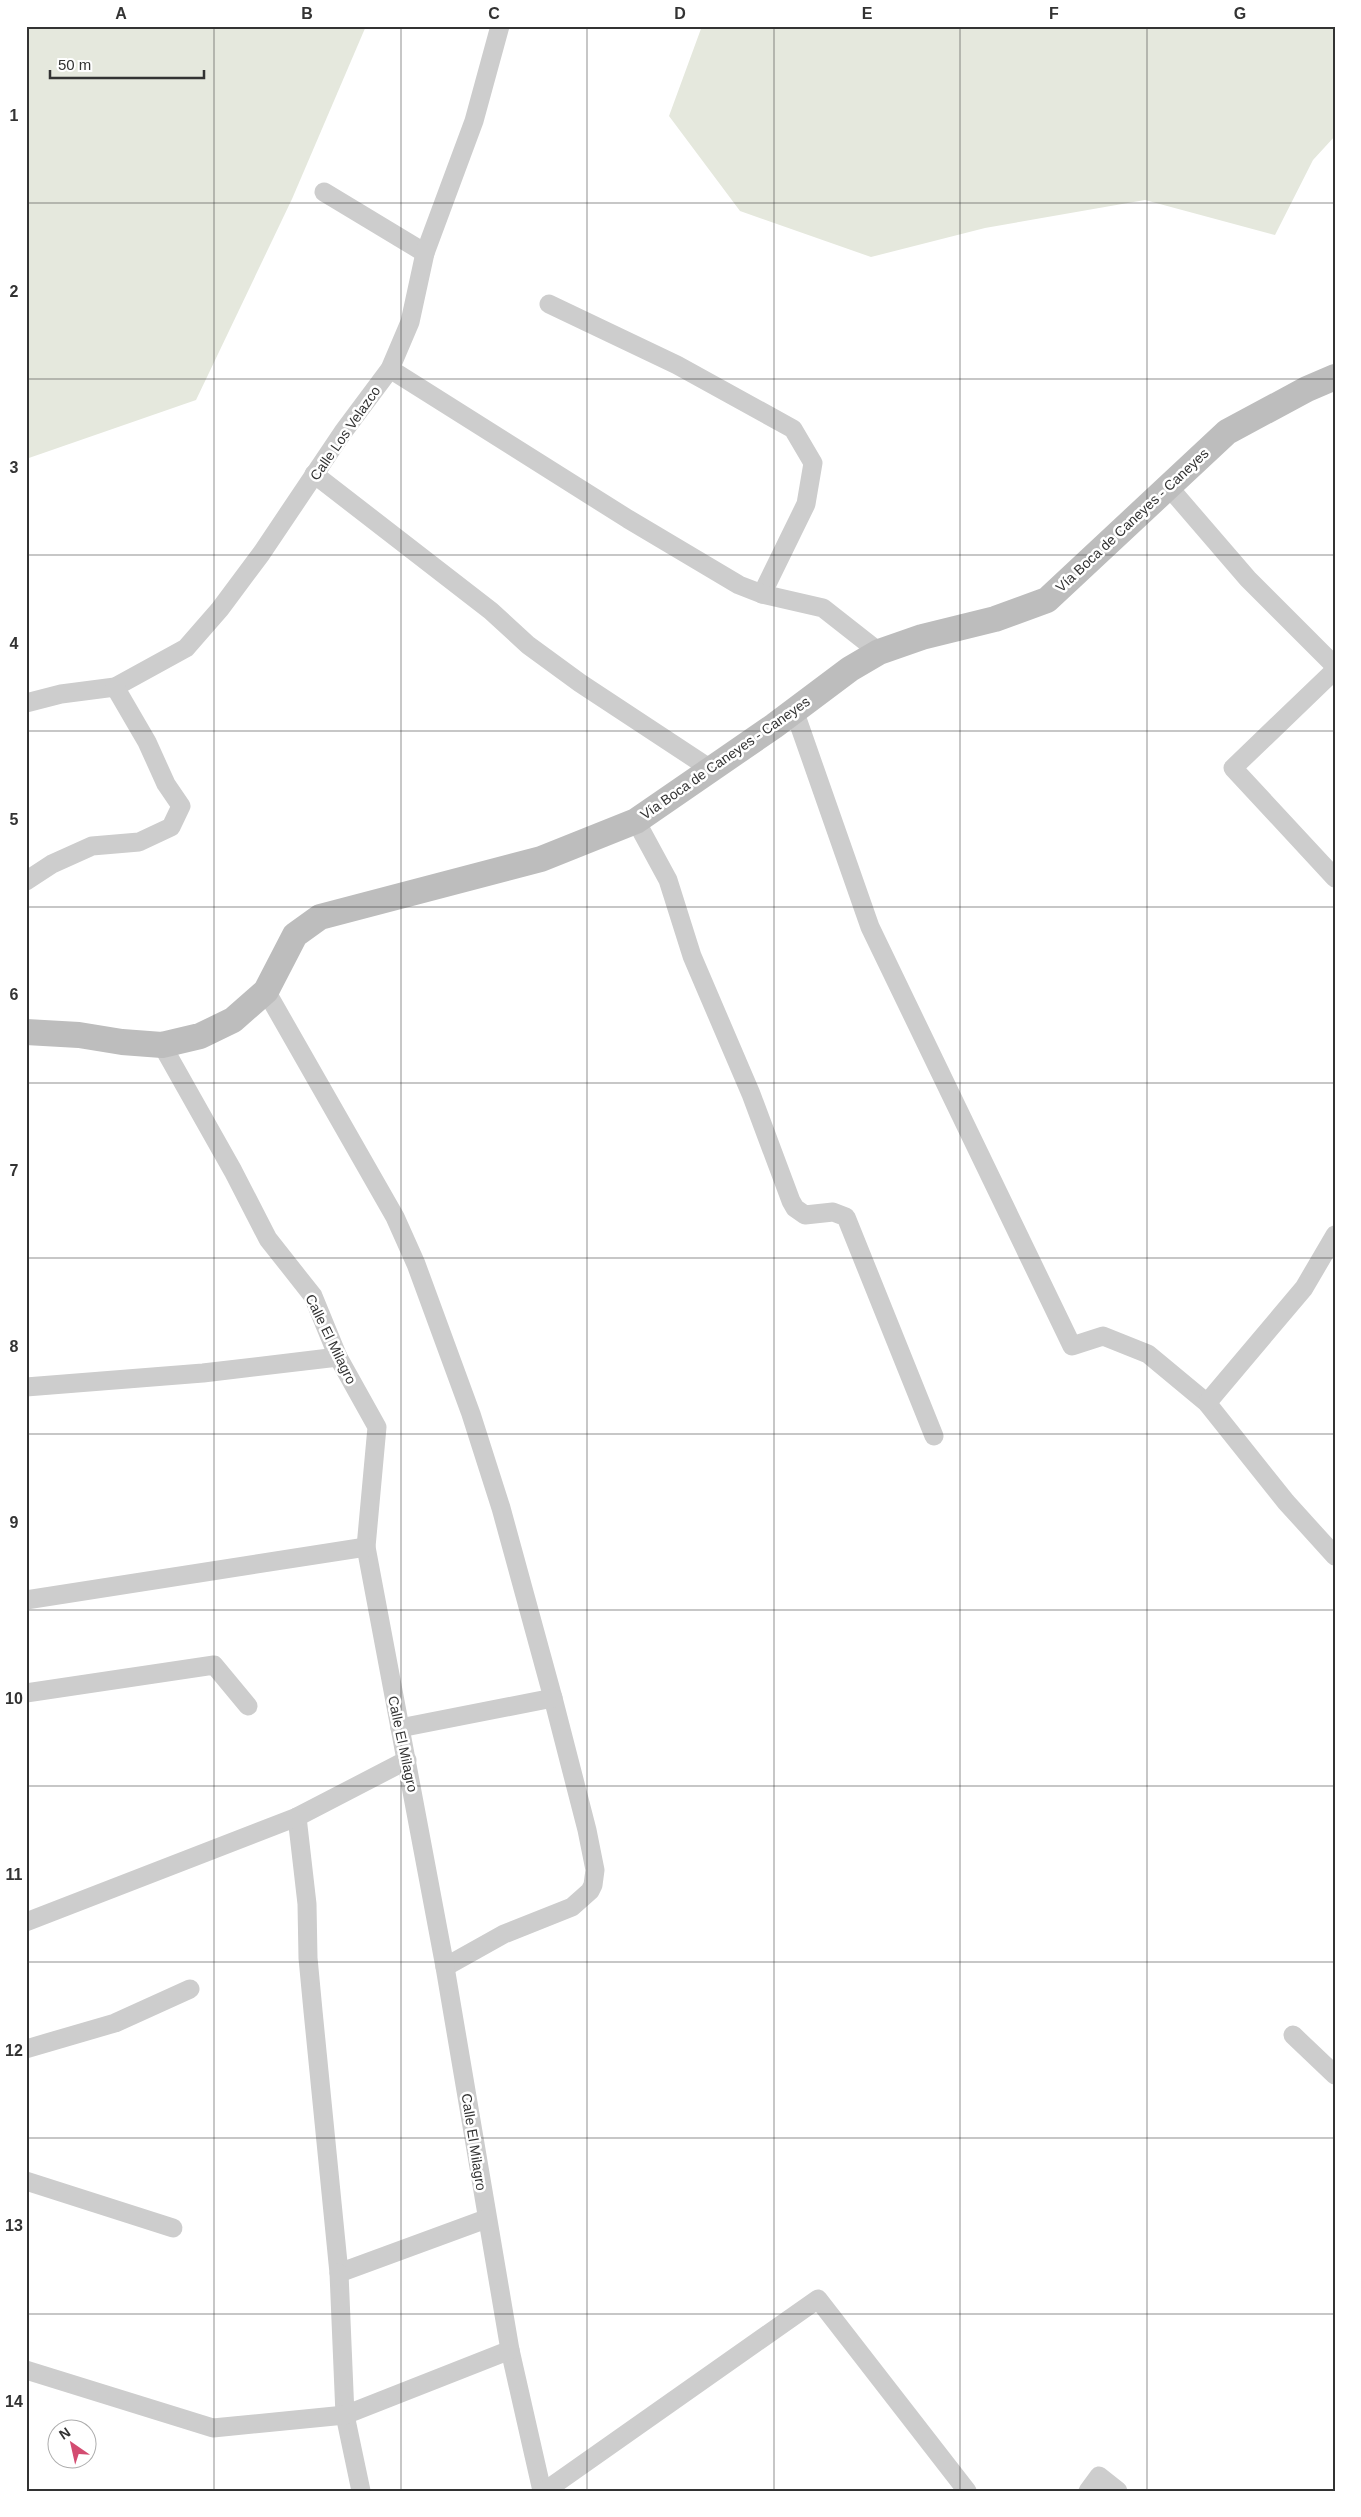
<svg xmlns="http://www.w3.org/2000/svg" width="1361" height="2517" viewBox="0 0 1361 2517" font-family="Helvetica,sans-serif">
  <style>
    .green { fill: #e5e8dd }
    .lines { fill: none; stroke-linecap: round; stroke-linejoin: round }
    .street { stroke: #cdcdcd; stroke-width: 19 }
    .secondary { stroke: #bdbdbd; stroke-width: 26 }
    .grid { fill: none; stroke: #333; stroke-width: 1; stroke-opacity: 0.55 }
    .labels { text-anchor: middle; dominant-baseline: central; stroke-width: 5; stroke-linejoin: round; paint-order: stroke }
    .street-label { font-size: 14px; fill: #333; stroke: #fff }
    .neatline { fill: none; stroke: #333; stroke-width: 2 }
    .grid-label { font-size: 16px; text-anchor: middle; font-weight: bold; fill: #333 }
  </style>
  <rect width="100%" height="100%" fill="#fff"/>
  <g class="green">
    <path d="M26,26H366L292,199L196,400L26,459Z"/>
    <path d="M702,26H1335V136L1313,160L1275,235L1145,200L985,228L871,257L740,211L669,116Z"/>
  </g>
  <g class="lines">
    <g class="street">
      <path d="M324,192L425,253"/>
      <path d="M549,304L677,365L793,429L813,463L806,504L762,594"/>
      <path d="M390,369L628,519L739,585L762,594L823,608L879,652"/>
      <path d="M314,474L491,611L528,645L580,683L712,770"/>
      <path d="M1167,485L1248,579L1335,666"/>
      <path d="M1335,670L1233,768L1335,878"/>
      <path d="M26,703L61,694L115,687L186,648L220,609L261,554L343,432L390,369L410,322L425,253L474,121L500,26"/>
      <path d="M794,710L870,927L1072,1346L1103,1336L1148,1354L1207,1403L1286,1502L1335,1556"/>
      <path d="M636,821L668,880L692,956L751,1094L791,1201L795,1208L805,1215L833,1212L846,1217L934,1436"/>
      <path d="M26,881L52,864L92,846L139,842L171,827L181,806L166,784L147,742L115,687"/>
      <path d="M266,991L395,1217L416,1264L471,1414L501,1508L553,1698L587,1830L595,1870L593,1885L590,1891L572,1907L504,1934L445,1967"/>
      <path d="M162,1045L233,1171L268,1239L313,1296L338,1357L377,1427L366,1547L445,1967L510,2350L542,2491"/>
      <path d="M26,1387L203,1373L338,1357"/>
      <path d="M1207,1403L1304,1288L1335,1235"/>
      <path d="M26,1600L366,1547"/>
      <path d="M26,1693L214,1665L248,1706"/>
      <path d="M400,1728L553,1698"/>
      <path d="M297,1817L307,1904L308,1958L313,2011L339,2273L486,2219"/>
      <path d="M26,1922L297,1817L407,1760"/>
      <path d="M1293,2035L1335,2075"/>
      <path d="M26,2049L115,2023L190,1989"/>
      <path d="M26,2181L173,2228"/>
      <path d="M339,2273L345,2415L361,2491"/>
      <path d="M26,2370L213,2428L345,2415L510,2350"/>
      <path d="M545,2491L818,2299L967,2491"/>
      <path d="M1088,2491L1099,2476L1118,2491"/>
    </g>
    <path class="secondary" d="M26,1032L79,1035L122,1042L162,1045L200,1036L233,1020L266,991L295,935L320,917L541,859L636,821L774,726L850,669L879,652L922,637L995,619L1047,600L1227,432L1307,389L1335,377"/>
  </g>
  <path class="grid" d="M214,26V2491M401,26V2491M587,26V2491M774,26V2491M960,26V2491M1147,26V2491M26,203H1335M26,379H1335M26,555H1335M26,731H1335M26,907H1335M26,1083H1335M26,1258H1335M26,1434H1335M26,1610H1335M26,1786H1335M26,1962H1335M26,2138H1335M26,2314H1335"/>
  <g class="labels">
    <g class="street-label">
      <text transform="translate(345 433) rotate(-55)">Calle Los Velazco</text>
      <text transform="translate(1132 520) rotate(-43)">Vía Boca de Caneyes - Caneyes</text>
      <text transform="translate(725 758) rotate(-35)">Vía Boca de Caneyes - Caneyes</text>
      <text transform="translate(331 1339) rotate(64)">Calle El Milagro</text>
      <text transform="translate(403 1744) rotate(78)">Calle El Milagro</text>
      <text transform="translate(474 2142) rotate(81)">Calle El Milagro</text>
    </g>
  </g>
  <rect width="1361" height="2517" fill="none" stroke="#ffffff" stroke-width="55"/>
  <g transform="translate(72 2444) rotate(326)"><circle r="24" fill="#ffffff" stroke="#adadad"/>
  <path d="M0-4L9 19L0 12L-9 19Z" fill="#d34c71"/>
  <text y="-8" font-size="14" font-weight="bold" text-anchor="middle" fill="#333333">N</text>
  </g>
  <path d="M50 70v8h154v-8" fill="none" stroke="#333333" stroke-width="2.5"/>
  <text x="58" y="70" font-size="15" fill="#333333" stroke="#ffffff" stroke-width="4" paint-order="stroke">50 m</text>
  <rect x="28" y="28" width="1306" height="2462" class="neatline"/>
  <g class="grid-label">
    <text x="121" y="19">A</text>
    <text x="307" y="19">B</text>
    <text x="494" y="19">C</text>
    <text x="680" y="19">D</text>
    <text x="867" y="19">E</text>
    <text x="1054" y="19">F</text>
    <text x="1240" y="19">G</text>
    <text x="14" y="121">1</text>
    <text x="14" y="297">2</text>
    <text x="14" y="473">3</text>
    <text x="14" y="649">4</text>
    <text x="14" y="825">5</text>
    <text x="14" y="1000">6</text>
    <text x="14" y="1176">7</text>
    <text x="14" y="1352">8</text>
    <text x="14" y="1528">9</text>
    <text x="14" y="1704">10</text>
    <text x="14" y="1880">11</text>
    <text x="14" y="2056">12</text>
    <text x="14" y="2231">13</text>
    <text x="14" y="2407">14</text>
  </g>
</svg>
